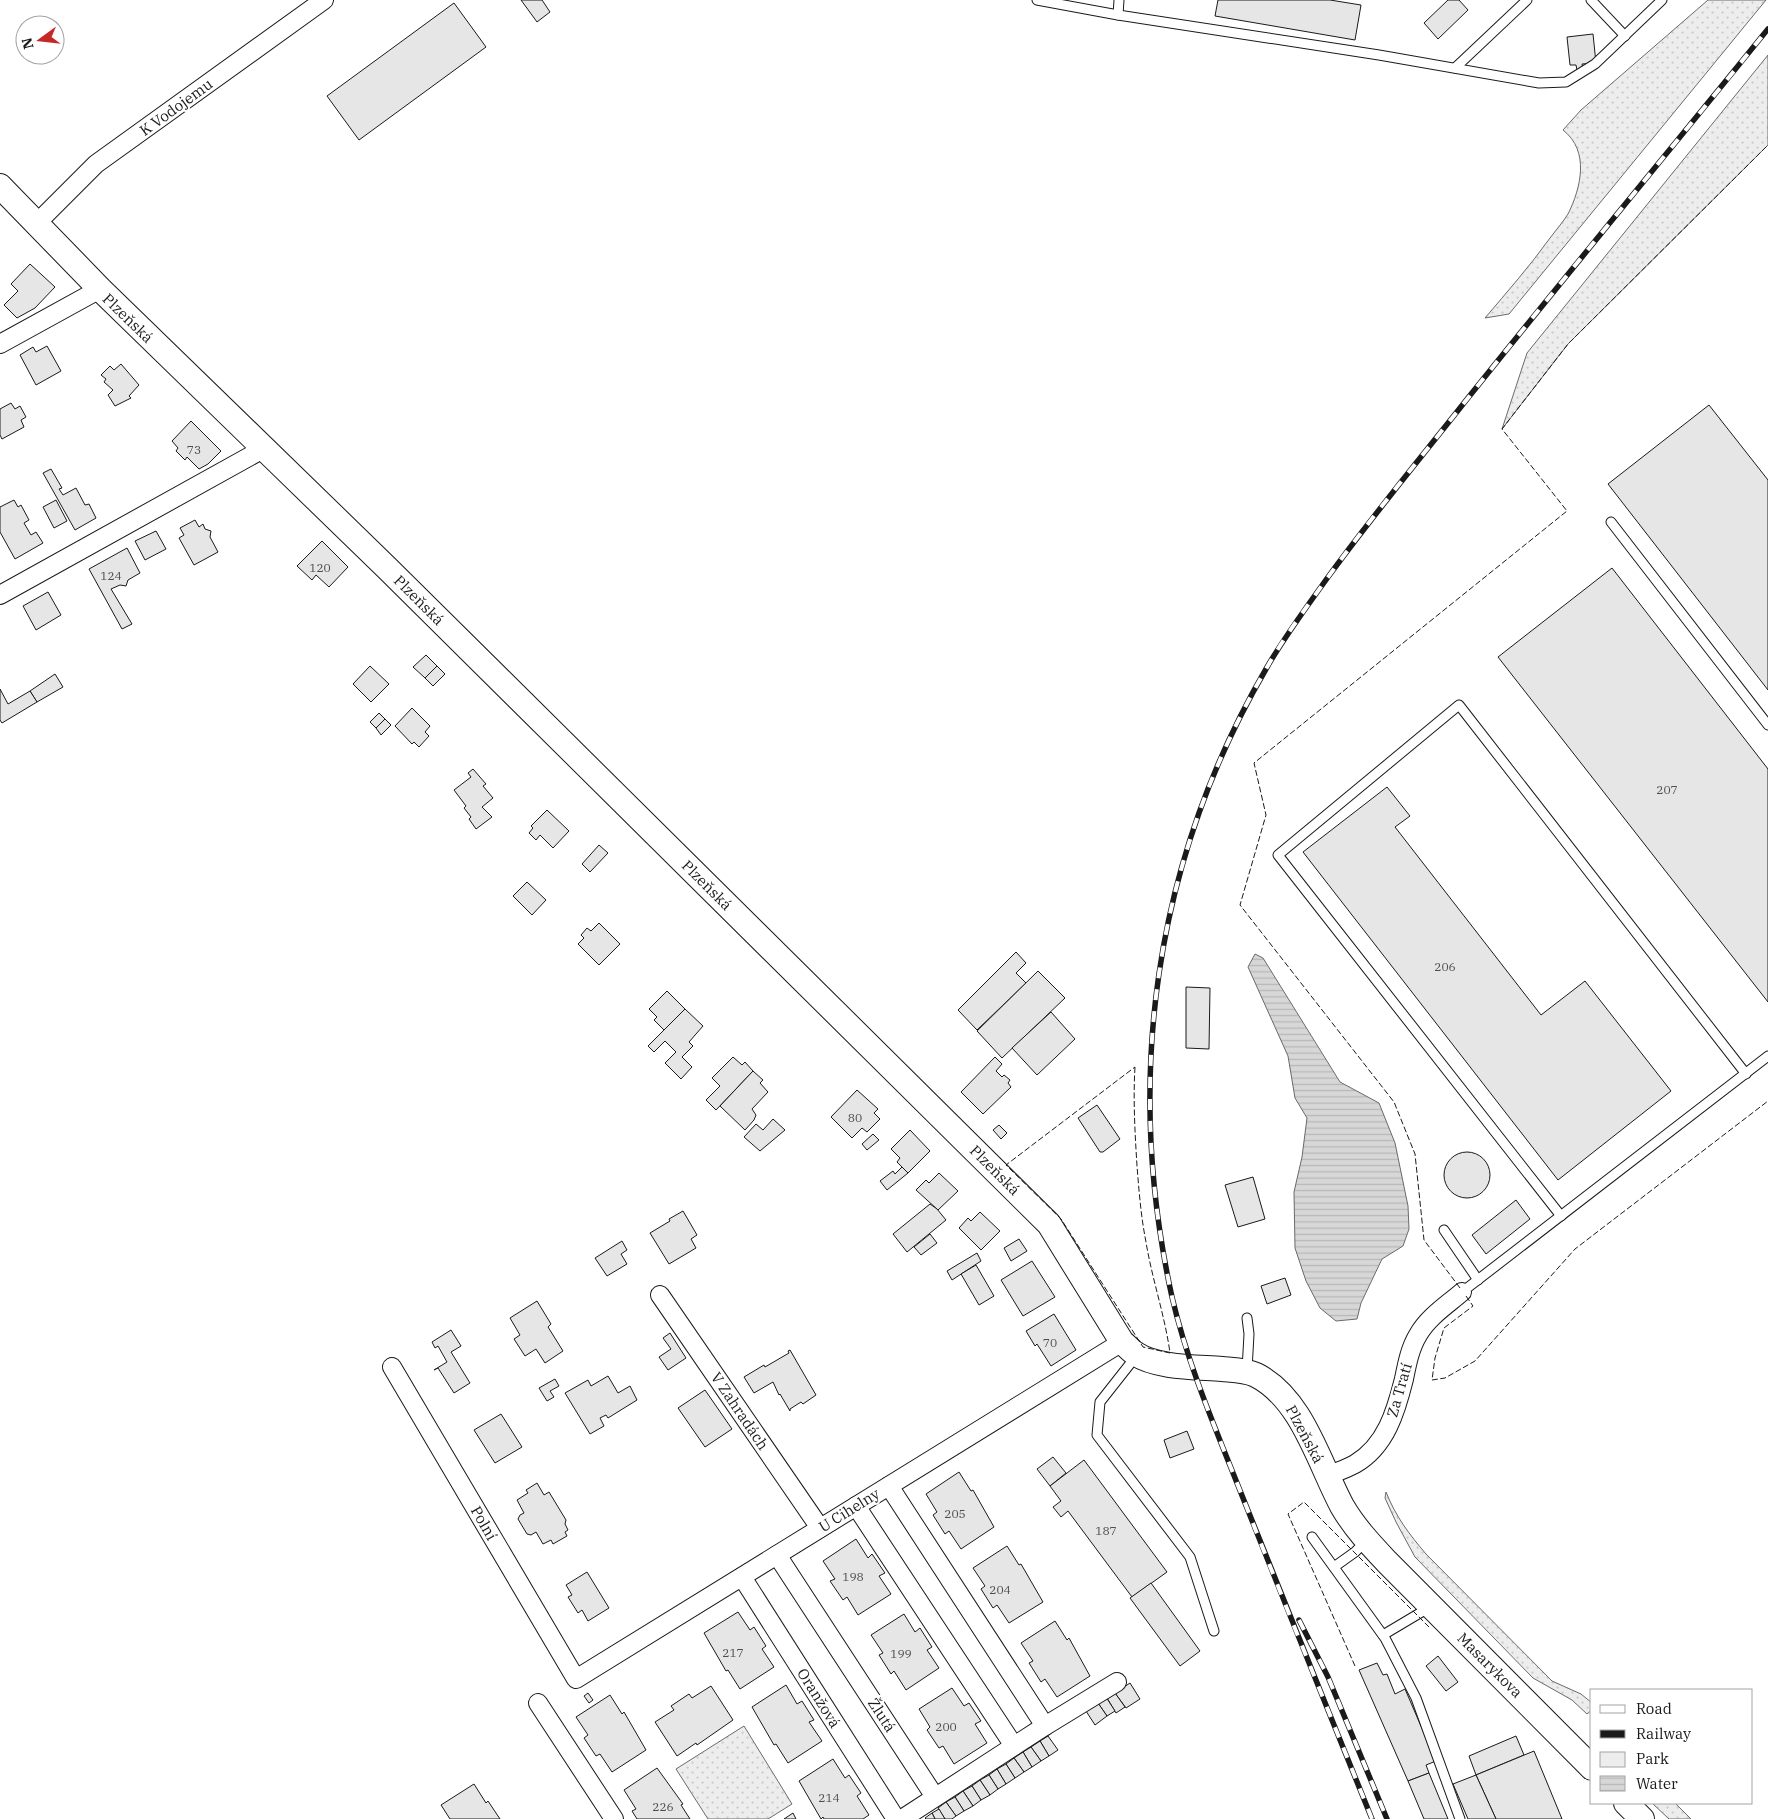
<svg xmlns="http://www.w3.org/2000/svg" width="1768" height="1819" viewBox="0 0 1768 1819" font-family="'IBM Plex Serif',serif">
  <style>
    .green { fill: url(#green-dots); stroke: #6a6a6a }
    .water { fill: url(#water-rules); stroke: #6a6a6a }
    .building { fill: #e6e6e6; stroke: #1a1a1a }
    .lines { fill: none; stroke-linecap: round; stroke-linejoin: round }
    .lane-casing { stroke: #1a1a1a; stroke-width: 11 }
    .street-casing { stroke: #1a1a1a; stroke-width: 20 }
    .secondary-casing { stroke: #1a1a1a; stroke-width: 26 }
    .lane { stroke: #fff; stroke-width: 9 }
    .street { stroke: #fff; stroke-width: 18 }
    .secondary { stroke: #fff; stroke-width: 24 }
    .rail-casing { stroke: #1a1a1a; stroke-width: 5.5 }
    .rail { stroke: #fff; stroke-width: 4; stroke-dasharray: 11; stroke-linecap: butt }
    .fence { stroke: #1a1a1a; stroke-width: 1; stroke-dasharray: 6 2.5; stroke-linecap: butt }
    .labels { text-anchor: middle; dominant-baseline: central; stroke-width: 4; stroke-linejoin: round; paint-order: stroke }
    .number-label { font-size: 12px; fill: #4d4d4d }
    .street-label { font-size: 15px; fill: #1a1a1a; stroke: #fff }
  </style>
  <defs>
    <pattern id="green-dots" width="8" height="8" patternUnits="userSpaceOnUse" patternTransform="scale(1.25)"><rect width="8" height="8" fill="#ededed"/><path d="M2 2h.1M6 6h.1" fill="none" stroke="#cbcbcb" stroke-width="1.8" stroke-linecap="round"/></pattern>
    <pattern id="water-rules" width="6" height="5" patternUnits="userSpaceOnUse" patternTransform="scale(1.25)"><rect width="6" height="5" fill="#d7d7d7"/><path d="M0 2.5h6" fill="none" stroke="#b8b8b8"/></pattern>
  </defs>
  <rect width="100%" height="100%" fill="#fff"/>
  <g class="green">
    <path d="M1708,0H1766L1509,314L1485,318C1507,292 1530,266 1550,238C1556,230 1563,222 1568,214C1581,188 1590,151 1563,130L1581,110Z"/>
    <path d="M1768,55V145L1568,344L1502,429L1527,353Z"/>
    <path d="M1386,1492C1396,1517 1409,1534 1426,1554L1552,1681L1581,1694L1592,1703V1710L1587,1714L1572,1700L1533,1678L1415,1557L1396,1522L1385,1498Z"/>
    <path d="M744,1726L792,1804L768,1819H708L676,1769Z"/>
    <path d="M1652,1803H1675L1691,1819H1669Z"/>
  </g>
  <path class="water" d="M1255,954L1263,958L1340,1082L1379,1103L1395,1143L1408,1206L1409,1229L1403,1246L1382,1259L1361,1303L1357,1319L1336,1321L1320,1308L1306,1281L1295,1248L1294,1192L1302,1157L1307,1118L1295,1098L1288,1056L1248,967Z"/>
  <g class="building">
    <path d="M521,0H542L550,12L537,22Z"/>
    <path d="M1218,0H1330L1361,5L1355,40L1215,16Z"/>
    <path d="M1448,0H1459L1468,10L1438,39L1424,23Z"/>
    <path d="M454,3L486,47L359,140L327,96Z"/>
    <path d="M1593,34L1596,63L1582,64L1583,69L1577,70L1576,65H1570L1567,37Z"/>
    <path d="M30,264L55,287L35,308L17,318L4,305L18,291L11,284Z"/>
    <path d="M47,346L61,371L36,385L20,355L33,347L36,352Z"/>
    <path d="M121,364L139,385L129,396L131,398L115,406L108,395L113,390L104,382L106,379L101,375L110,366L114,370Z"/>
    <path d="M11,403L15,409L20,406L26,417L21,420L24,427L2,439L0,435V409Z"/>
    <path d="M1709,405L1768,480V690L1608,484Z"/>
    <path d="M191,421L221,451L208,464L199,469L187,457L185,460L176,451L178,448L172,441Z"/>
    <path d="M51,469L62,488L59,489L63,495L76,488L85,505L89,504L96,518L75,530L43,473Z"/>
    <path d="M14,500L18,507L21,505L29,520L24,523L31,535L36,532L43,543L15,559L0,532V507Z"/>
    <path d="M56,500L67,521L54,528L43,507Z"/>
    <path d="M195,520L199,527L203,524L205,529L211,531L210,537L218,552L194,565L179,538L184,535L180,528Z"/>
    <path d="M156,531L166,549L145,560L135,541Z"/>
    <path d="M322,541L348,567L329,587L316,575L312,580L297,566Z"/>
    <path d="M127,548L140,573L128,580L126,586L120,585L111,589L132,624L122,629L89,569Z"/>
    <path d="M1612,568L1768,769V1002L1498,657Z"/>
    <path d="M48,592L61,615L36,630L23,606Z"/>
    <path d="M426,655L437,666L425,678L413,667Z"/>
    <path d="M370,666L389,684L371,702L353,684Z"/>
    <path d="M437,666L445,674L433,686L425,678Z"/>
    <path d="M55,674L63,687L37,702L30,691Z"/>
    <path d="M0,689L8,704L30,691L37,702L2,723L0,720Z"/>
    <path d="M412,708L430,726L425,732L429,736L419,747L414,742L412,744L395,726Z"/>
    <path d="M379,713L385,719L376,728L370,722Z"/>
    <path d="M385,719L391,725L381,735L376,728Z"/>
    <path d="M473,769L486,784L483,786L493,798L482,807L492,817L476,829L469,819L471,817L464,808L466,806L454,790L471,777L468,773Z"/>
    <path d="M1387,787L1410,816L1395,827L1541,1015L1585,981L1671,1091L1558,1180L1303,852Z"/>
    <path d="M547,810L569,831L553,848L540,835L536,840L529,833L533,828L531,826Z"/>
    <path d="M599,845L608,853L590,872L582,864Z"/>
    <path d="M527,882L546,900L532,915L513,896Z"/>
    <path d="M599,923L620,944L599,965L578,944L584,938L581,935L587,928L591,931Z"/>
    <path d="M1016,952L1026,963L1016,973L1026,983L977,1030L958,1010Z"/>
    <path d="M1038,971L1065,998L1002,1058L977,1031Z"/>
    <path d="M1186,987L1210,988L1209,1049L1186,1048Z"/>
    <path d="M667,991L685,1009L664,1030L654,1020L657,1017L649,1009Z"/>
    <path d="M685,1009L703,1026L689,1042L693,1046L682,1057L692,1067L681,1079L665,1063L676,1052L665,1041L654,1052L648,1046Z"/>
    <path d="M1051,1012L1075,1039L1037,1075L1012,1048Z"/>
    <path d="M733,1057L742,1065L745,1062L753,1071L716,1110L706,1100L720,1086L712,1078Z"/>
    <path d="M995,1057L1002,1064L996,1071L1002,1077L1004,1075L1010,1080L1008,1083L1011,1087L983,1114L961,1092Z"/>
    <path d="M753,1071L763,1080L760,1083L768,1092L752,1109L756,1115L754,1120L745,1130L720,1106Z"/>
    <path d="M857,1090L878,1109L874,1113L880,1119L867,1132L862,1128L852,1138L831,1117Z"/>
    <path d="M1097,1105L1120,1139L1103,1152H1100L1078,1118Z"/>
    <path d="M773,1119L785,1130L760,1151L744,1137L756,1124L763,1130Z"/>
    <path d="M999,1125L1007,1133L1001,1139L993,1130Z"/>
    <path d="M910,1130L930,1151L908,1173L897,1162L900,1158L891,1149Z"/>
    <path d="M873,1134L879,1140L867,1150L862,1144Z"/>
    <circle cx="1467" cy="1175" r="23"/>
    <path d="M902,1167L908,1173L887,1190L880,1181L893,1171L895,1174Z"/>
    <path d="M939,1173L958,1191L938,1210L916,1190L926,1180L929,1183Z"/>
    <path d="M1253,1177L1265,1219L1238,1227L1225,1185Z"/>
    <path d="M1516,1200L1530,1219L1486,1254L1472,1235Z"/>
    <path d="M930,1204L937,1209L946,1220L907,1252L893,1234Z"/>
    <path d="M683,1211L697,1235L691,1239L696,1248L669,1264L650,1233L670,1221L669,1219Z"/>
    <path d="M980,1212L1000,1231L981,1250L959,1228L968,1218L971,1221Z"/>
    <path d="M930,1234L937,1243L921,1255L914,1247Z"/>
    <path d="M1019,1239L1027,1251L1011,1261L1004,1248Z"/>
    <path d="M622,1241L627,1250L621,1254L627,1264L607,1276L595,1258Z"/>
    <path d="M977,1253L981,1261L952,1280L947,1271Z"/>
    <path d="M1032,1261L1055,1297L1023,1316L1001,1280Z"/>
    <path d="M976,1265L994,1296L979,1305L961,1274Z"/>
    <path d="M1285,1278L1291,1295L1267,1304L1261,1286Z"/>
    <path d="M537,1301L551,1324L548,1327L563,1351L545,1363L536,1349L525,1356L514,1339L520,1335L510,1318Z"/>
    <path d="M1054,1314L1076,1350L1051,1366L1037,1344L1035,1346L1026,1331Z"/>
    <path d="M451,1330L461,1346L451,1352L470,1383L454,1393L438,1368L434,1370L447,1362L438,1346L435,1348L432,1342Z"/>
    <path d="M670,1333L686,1358L668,1370L659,1357L671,1349L663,1338Z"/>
    <path d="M790,1350L816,1395L803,1404L801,1402L790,1409V1411L780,1394L779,1395L773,1382L754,1393L744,1377L764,1365L765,1367L789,1353L788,1351Z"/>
    <path d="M608,1376L618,1393L630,1386L637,1400L608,1418L606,1415L600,1418L604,1426L590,1434L565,1393L588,1380L591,1386Z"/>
    <path d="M555,1379L559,1386L550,1391L554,1397L547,1401L539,1388Z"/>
    <path d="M705,1390L732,1429L705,1447L678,1408Z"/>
    <path d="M501,1414L522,1447L495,1463L474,1430Z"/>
    <path d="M1187,1431L1194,1449L1170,1458L1164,1440Z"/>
    <path d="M1053,1457L1066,1473L1050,1486L1037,1469Z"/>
    <path d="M1084,1460L1167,1572L1132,1597L1068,1511L1061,1517L1053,1507L1061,1501L1050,1486Z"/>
    <path d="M959,1472L971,1491L973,1490L994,1527L961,1549L949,1531L945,1534L933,1515L937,1512L926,1494Z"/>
    <path d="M537,1483L544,1495L549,1492L566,1520L565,1524L568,1530L565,1532L567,1536L553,1544L551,1540L543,1544L536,1532L531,1535L527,1534L518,1519L520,1515L524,1513L517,1500L528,1493L526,1490Z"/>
    <path d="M856,1539L868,1558L872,1554L885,1573L879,1576L891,1594L858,1615L847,1597L843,1600L830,1581L835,1579L823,1561Z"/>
    <path d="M1007,1546L1019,1565L1021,1564L1043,1602L1009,1623L997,1605L993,1608L981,1589L985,1586L973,1568Z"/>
    <path d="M587,1572L609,1608L588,1621L582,1610L578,1613L568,1597L572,1595L566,1585Z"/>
    <path d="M1151,1583L1200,1651L1180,1666L1130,1598Z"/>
    <path d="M738,1612L750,1630L754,1627L766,1646L762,1649L774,1667L740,1689L728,1670L726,1671L704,1633Z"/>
    <path d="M904,1614L915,1632L920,1628L932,1647L927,1650L939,1668L906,1690L894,1671L891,1674L879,1655L883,1653L871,1635Z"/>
    <path d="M1055,1621L1067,1640L1069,1638L1090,1676L1057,1697L1045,1679L1041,1682L1029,1663L1033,1661L1021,1643Z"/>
    <path d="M1438,1656L1458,1682L1446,1691L1426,1666Z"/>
    <path d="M1377,1663L1383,1675L1387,1674L1395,1694L1405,1689L1436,1761L1426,1765L1429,1773L1408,1781L1359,1670Z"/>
    <path d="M1130,1683L1140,1699L1126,1708L1115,1693Z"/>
    <path d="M786,1685L797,1704L802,1701L814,1720L809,1722L822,1741L788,1763L776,1744L774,1745L752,1707Z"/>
    <path d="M711,1686L733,1720L697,1745L696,1743L677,1756L655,1722L674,1710L671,1706L689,1694L692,1698Z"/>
    <path d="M952,1688L964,1706L969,1703L981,1721L975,1724L987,1743L954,1764L943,1746L939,1748L927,1730L930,1727L919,1709Z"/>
    <path d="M588,1693L593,1700L589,1703L584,1696Z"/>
    <path d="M1115,1693L1125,1707L1116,1713L1107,1698Z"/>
    <path d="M610,1695L622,1714L624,1712L646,1750L612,1772L600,1754L596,1756L584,1738L588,1735L576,1717Z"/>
    <path d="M1106,1697L1115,1711L1107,1716L1098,1703Z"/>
    <path d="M1098,1703L1107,1716L1095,1725L1086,1711Z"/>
    <path d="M1048,1736L1058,1750L1049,1756L1040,1741Z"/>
    <path d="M1516,1736L1524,1755L1476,1775L1469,1756Z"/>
    <path d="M1040,1741L1049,1756L1041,1761L1031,1747Z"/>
    <path d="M1031,1747L1041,1761L1032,1767L1023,1752Z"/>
    <path d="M1534,1751L1562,1819H1496L1476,1775Z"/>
    <path d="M1023,1752L1032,1767L1024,1772L1014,1758Z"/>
    <path d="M1014,1758L1024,1772L1015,1778L1006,1764Z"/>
    <path d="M833,1759L845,1778L849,1775L861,1793L857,1796L869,1815L863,1819H824L823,1817L821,1819L799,1781Z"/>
    <path d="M1006,1764L1015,1778L1006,1784L997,1769Z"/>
    <path d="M657,1768L683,1804L681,1805L690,1819H637L632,1811L636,1809L624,1790Z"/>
    <path d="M997,1769L1006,1784L998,1789L989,1775Z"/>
    <path d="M1429,1773L1448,1819H1424L1408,1781Z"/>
    <path d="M989,1775L998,1789L990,1795L980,1780Z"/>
    <path d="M1476,1775L1496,1819H1468L1453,1784Z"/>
    <path d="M980,1780L990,1795L981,1800L972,1786Z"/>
    <path d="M474,1784L486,1803L488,1801L500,1819H450L441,1805Z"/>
    <path d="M972,1786L981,1800L973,1806L963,1791Z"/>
    <path d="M963,1791L973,1806L964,1811L955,1797Z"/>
    <path d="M955,1797L964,1811L956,1816L946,1802Z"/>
    <path d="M946,1802L956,1816L952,1819H945L938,1808Z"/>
    <path d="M939,1809L945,1819H935L932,1813Z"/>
    <path d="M793,1813L796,1819H784Z"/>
    <path d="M932,1813L935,1819H926L925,1818Z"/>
  </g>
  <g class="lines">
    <g class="lane-casing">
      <g id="lane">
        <path d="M1037,0L1118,15L1379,55L1539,83L1566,82L1595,64L1662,0"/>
        <path d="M1591,0L1625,36"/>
        <path d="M1118,15L1119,0"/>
        <path d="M1455,68L1527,0"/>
        <path d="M1611,522L1768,725"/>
        <path d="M1561,1216L1278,855L1459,705L1746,1074"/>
        <path d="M1444,1230L1478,1280"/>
        <path d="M1462,1292L1768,1056"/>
        <path d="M1137,1355L1100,1402L1097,1435L1190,1557L1214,1631"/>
        <path d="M1247,1370L1249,1334L1247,1318"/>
        <path d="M1312,1537L1385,1638L1416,1698L1460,1819"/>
        <path d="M1334,1567L1355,1552L1367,1540"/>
        <path d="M1383,1635L1430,1607"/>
      </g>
    </g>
    <g class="street-casing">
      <g id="street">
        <path d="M36,224L96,164L324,0"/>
        <path d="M0,344L100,289"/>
        <path d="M0,595L263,449"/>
        <path d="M660,1295L820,1528"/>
        <path d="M392,1367L576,1679L1122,1342"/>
        <path d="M1327,1476C1336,1472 1346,1469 1355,1464C1386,1446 1396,1411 1404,1379C1407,1364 1410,1348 1418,1335C1428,1317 1447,1305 1462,1292"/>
        <path d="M889,1486L1045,1726"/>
        <path d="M856,1506L1014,1746"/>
        <path d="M777,1555L935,1797"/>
        <path d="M742,1577L896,1819"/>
        <path d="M538,1703L614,1819"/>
        <path d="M902,1819L1045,1726L1117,1682"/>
      </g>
    </g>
    <g class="secondary-casing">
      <g id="secondary">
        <path d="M0,186L100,289L387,568L1049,1224L1122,1342C1127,1346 1131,1351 1136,1354C1157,1368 1198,1367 1222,1369C1233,1370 1246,1370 1256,1375C1302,1398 1319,1463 1342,1506C1354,1527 1371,1545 1387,1562L1592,1768"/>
        <path d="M1626,1803L1642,1819"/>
      </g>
    </g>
    <use href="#lane" class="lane"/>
    <use href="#street" class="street"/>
    <use href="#secondary" class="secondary"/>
    <g class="rail-casing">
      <g id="rail">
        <path d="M1299,1620L1328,1677L1387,1819"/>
        <path d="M1372,1819C1329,1712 1285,1605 1243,1498C1217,1432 1188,1366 1172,1297C1124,1079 1154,862 1266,669C1283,639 1303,612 1323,584C1366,524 1414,466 1460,408C1562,280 1666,155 1768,29"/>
      </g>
    </g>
    <use href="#rail" class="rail"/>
    <g class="fence">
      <path d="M1135,1067C1133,1100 1135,1133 1137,1166C1139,1191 1141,1217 1146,1242C1152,1279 1165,1316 1170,1353L1143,1347L1061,1219L1006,1165Z"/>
      <path d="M1460,1288L1424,1240L1415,1154L1394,1102L1240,905L1266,815L1254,763L1567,511L1502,429L1568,344L1768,145"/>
      <path d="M1466,1296L1473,1306L1444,1328L1435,1358L1432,1380L1445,1378L1475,1361L1575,1249L1768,1101"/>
      <path d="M1355,1666L1288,1514L1304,1502L1429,1627"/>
    </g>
  </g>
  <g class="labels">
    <g class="number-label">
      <text x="194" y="449">73</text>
      <text x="320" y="567">120</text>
      <text x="111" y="575">124</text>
      <text x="1667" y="789">207</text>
      <text x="1445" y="966">206</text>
      <text x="855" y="1117">80</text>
      <text x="1050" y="1342">70</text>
      <text x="955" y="1513">205</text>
      <text x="1106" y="1530">187</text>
      <text x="853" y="1576">198</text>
      <text x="1000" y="1589">204</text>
      <text x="733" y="1652">217</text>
      <text x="901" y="1653">199</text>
      <text x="946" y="1726">200</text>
      <text x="829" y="1797">214</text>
      <text x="663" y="1806">226</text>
    </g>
    <g class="street-label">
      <text transform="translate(176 107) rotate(-36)">K Vodojemu</text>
      <text transform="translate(128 318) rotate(44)">Plzeňská</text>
      <text transform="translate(419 600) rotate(45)">Plzeňská</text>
      <text transform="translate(707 885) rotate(45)">Plzeňská</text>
      <text transform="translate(995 1170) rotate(45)">Plzeňská</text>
      <text transform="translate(1399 1390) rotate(-74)">Za Tratí</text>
      <text transform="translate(740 1411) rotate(56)">V Zahradách</text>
      <text transform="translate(1305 1434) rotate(62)">Plzeňská</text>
      <text transform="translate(849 1510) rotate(-32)">U Cihelny</text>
      <text transform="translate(484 1523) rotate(60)">Polní</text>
      <text transform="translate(1490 1665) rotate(45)">Masarykova</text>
      <text transform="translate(819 1698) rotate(58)">Oranžová</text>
      <text transform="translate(882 1715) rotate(57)">Žlutá</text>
    </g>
  </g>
  <rect x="1590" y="1689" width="162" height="115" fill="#ffffff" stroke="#a3a3a3"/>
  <rect x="1600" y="1705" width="25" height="8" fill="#ffffff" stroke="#a3a3a3"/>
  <text x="1636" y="1714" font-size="15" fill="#1a1a1a">Road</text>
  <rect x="1600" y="1730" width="25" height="8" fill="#1a1a1a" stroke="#a3a3a3"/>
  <text x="1636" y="1739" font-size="15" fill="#1a1a1a">Railway</text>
  <rect x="1600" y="1752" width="25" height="15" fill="#ededed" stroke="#a3a3a3"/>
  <text x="1636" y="1764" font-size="15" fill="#1a1a1a">Park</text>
  <rect x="1600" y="1776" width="25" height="15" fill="url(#water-rules)" stroke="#a3a3a3"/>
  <text x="1636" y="1789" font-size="15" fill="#1a1a1a">Water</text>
  <g transform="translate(40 40) rotate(255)"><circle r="24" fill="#ffffff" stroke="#a3a3a3"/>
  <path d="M0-4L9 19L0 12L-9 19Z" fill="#c62828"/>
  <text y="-8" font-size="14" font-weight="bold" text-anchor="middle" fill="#1a1a1a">N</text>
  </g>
</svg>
